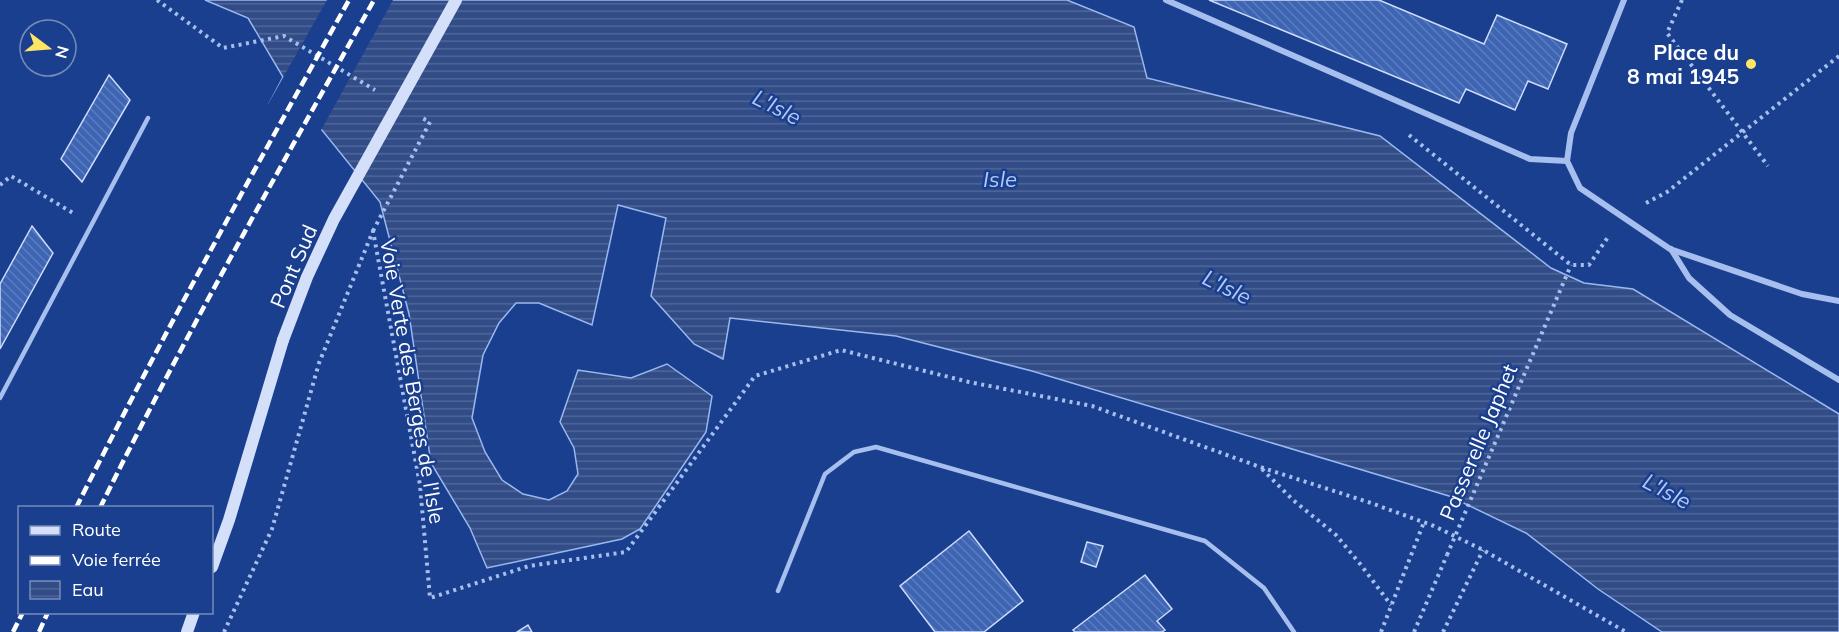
<svg xmlns="http://www.w3.org/2000/svg" width="1839" height="632" viewBox="0 0 1839 632" font-family="Mulish,sans-serif">
  <style>
    .water { fill: url(#water-rules); stroke: #9ab8f0; stroke-width: 1.5 }
    .pier { fill: #1a3f8e }
    .building { fill: url(#building-back-hatch); stroke: #cddcfa; stroke-width: 1.5 }
    .lines { fill: none; stroke-linecap: round; stroke-linejoin: round }
    .path { stroke: #a7bfee; stroke-width: 4; stroke-dasharray: 3 4.5; stroke-linecap: butt }
    .service { stroke: #a7bfee; stroke-width: 4.5 }
    .minor { stroke: #a7bfee; stroke-width: 6 }
    .secondary { stroke: #d4e0fa; stroke-width: 12 }
    .rail { stroke: #fff; stroke-width: 4.5; stroke-dasharray: 10 4.5; stroke-linecap: butt }
    .path-bridge { stroke: #a7bfee; stroke-width: 4; stroke-dasharray: 3 4.5; stroke-linecap: butt }
    .secondary-bridge { stroke: #d4e0fa; stroke-width: 12 }
    .poi-dot { fill: #ffe564; stroke: #1a3f8e; stroke-width: 2 }
    .labels { text-anchor: middle; dominant-baseline: central; stroke-width: 5; stroke-linejoin: round; paint-order: stroke }
    .poi-label { font-size: 21px; font-weight: bold; fill: #fff; stroke: #1a3f8e; text-anchor: end }
    .street-label { font-size: 21px; fill: #fff; stroke: #1a3f8e }
    .water-label { font-size: 22px; font-style: italic; fill: #b3c9f5; stroke: #1a3f8e }
  </style>
  <defs>
    <pattern id="water-rules" width="6" height="5" patternUnits="userSpaceOnUse" patternTransform="scale(1.5)"><rect width="6" height="5" fill="#314c87"/><path d="M0 2.5h6" fill="none" stroke="#506799"/></pattern>
    <pattern id="building-back-hatch" width="6" height="6" patternUnits="userSpaceOnUse" patternTransform="scale(1.5)"><rect width="6" height="6" fill="#3e65b4"/><path d="M-1 5l2 2M0 0l6 6M5-1l2 2" fill="none" stroke="#5b7cbf"/></pattern>
  </defs>
  <rect width="100%" height="100%" fill="#1a3f8e"/>
  <path class="water" d="M205,0H1067L1134,27L1147,78L1380,136L1551,268L1584,283L1633,289L1839,414V632H1662L1598,589L1526,533L1449,496L1032,371L896,336L730,318L723,359L694,344L651,296L666,218L618,205L592,325L539,303H516L499,323L483,355L472,418L485,452L502,480L523,494L549,500L567,491L578,474L574,448L560,422L578,370L631,378L667,364L712,396L706,432L640,529L622,539L487,568L470,528L431,463L409,314L380,202L322,130L269,104L283,77L248,18Z"/>
  <path class="pier" d="M327,0H393L320,132L267,106Z"/>
  <g class="building">
    <path d="M1209,0H1379L1484,44L1497,15L1567,44L1548,89L1528,81L1515,110L1466,89L1459,103Z"/>
    <path d="M109,75L130,100L82,182L61,159Z"/>
    <path d="M32,226L53,253L0,349V284Z"/>
    <path d="M969,531L1023,601L984,632H935L900,586Z"/>
    <path d="M1087,542L1103,546L1096,567L1081,562Z"/>
    <path d="M1145,575L1172,609L1157,621L1165,630L1162,632H1075L1073,630Z"/>
    <path d="M528,625L532,632H517Z"/>
  </g>
  <g class="lines">
    <g class="path">
      <path d="M157,0L223,48L284,36L375,90"/>
      <path d="M1682,0L1667,33L1768,166"/>
      <path d="M1409,135L1571,265H1589L1608,237"/>
      <path d="M0,185L11,176L73,213"/>
      <path d="M1646,203L1667,192L1839,56"/>
      <path d="M373,231L430,122L420,117"/>
      <path d="M1262,469L1293,500L1336,535L1361,565L1391,605"/>
      <path d="M224,632L272,529L319,363L373,231L420,485L430,598L529,566L626,552L755,376L841,350L969,382L1092,406L1260,467L1371,503L1434,526L1483,550L1626,632"/>
      <path d="M1381,632L1424,522"/>
      <path d="M1414,632L1447,555"/>
      <path d="M1443,632L1483,550"/>
    </g>
    <g class="service">
      <path d="M0,398L148,118"/>
      <path d="M778,591L825,474L854,452L876,447L1205,541L1264,588L1294,632"/>
    </g>
    <g class="minor">
      <path d="M1166,0L1530,159L1567,161"/>
      <path d="M1624,0L1571,133L1567,161L1580,188L1670,249L1802,294L1839,301"/>
      <path d="M1671,249L1689,278L1730,315L1839,380"/>
    </g>
    <g class="secondary">
      <path d="M212,567L229,520L283,340"/>
      <path d="M187,632L194,612"/>
    </g>
    <g class="rail">
      <path d="M76,508C162,336 255,168 349,0"/>
      <path d="M100,508C185,335 280,168 374,0"/>
      <path d="M13,632L23,612"/>
      <path d="M39,632L48,612"/>
    </g>
    <path class="path-bridge" d="M1447,555L1571,265"/>
    <path class="secondary-bridge" d="M283,340L307,277L334,219L456,0"/>
  </g>
  <circle class="poi-dot" cx="1751" cy="64" r="6"/>
  <g class="labels">
    <g class="poi-label">
      <text x="1739" y="52">Place du<tspan x="1739" dy="24">8 mai 1945</tspan></text>
    </g>
    <g class="street-label">
      <text transform="translate(293 266) rotate(-67)">Pont Sud</text>
      <text transform="translate(413 381) rotate(80)">Voie Verte des Berges de l'Isle</text>
      <text transform="translate(1478 442) rotate(-67)">Passerelle Japhet</text>
    </g>
    <g class="water-label">
      <text transform="translate(777 107) rotate(27)">L'Isle</text>
      <text x="1000" y="179">Isle</text>
      <text transform="translate(1227 287) rotate(26)">L'Isle</text>
      <text transform="translate(1667 491) rotate(28)">L'Isle</text>
    </g>
  </g>
  <rect x="18" y="506" width="195" height="108" fill="#1a3f8e" stroke="#768cbb" stroke-width="1.5"/>
  <rect x="30" y="526" width="30" height="9" fill="#d4e0fa" stroke="#768cbb" stroke-width="1.5"/>
  <text x="72" y="536" font-size="18" fill="#ffffff">Route</text>
  <rect x="30" y="556" width="30" height="9" fill="#ffffff" stroke="#768cbb" stroke-width="1.5"/>
  <text x="72" y="566" font-size="18" fill="#ffffff">Voie ferrée</text>
  <rect x="30" y="581" width="30" height="18" fill="url(#water-rules)" stroke="#768cbb" stroke-width="1.5"/>
  <text x="72" y="596" font-size="18" fill="#ffffff">Eau</text>
  <g transform="translate(48 48) rotate(106)"><circle r="28" fill="#1a3f8e" stroke="#768cbb" stroke-width="1.5"/>
  <path d="M0-4.5L10 22L0 15L-10 22Z" fill="#ffe564"/>
  <text y="-9" font-size="16" font-weight="bold" text-anchor="middle" fill="#ffffff">N</text>
  </g>
</svg>
